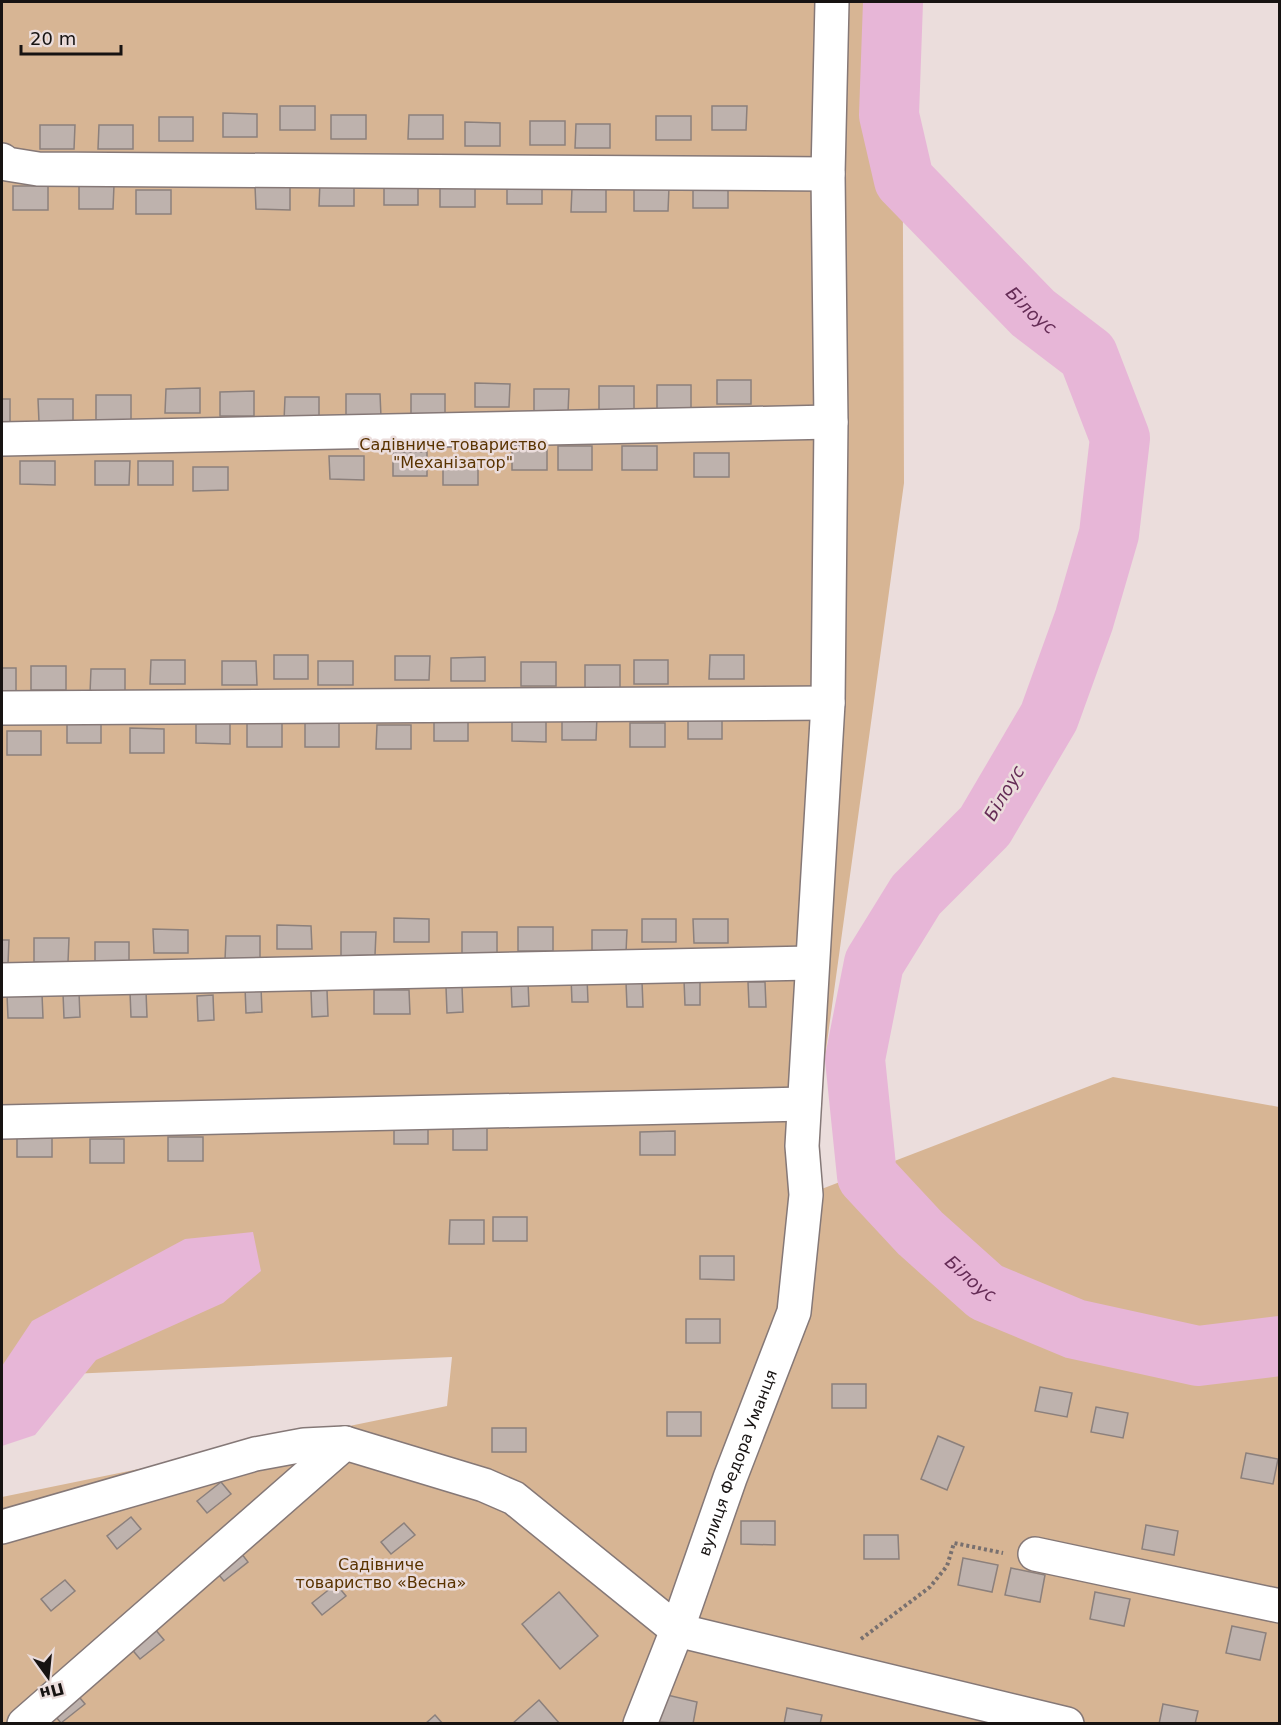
<svg xmlns="http://www.w3.org/2000/svg" width="1281" height="1725" viewBox="0 0 1281 1725" font-family="'DejaVu Sans',sans-serif">
  <style>
    .green { fill: #d7b594 }
    .water { fill: #e7b6d7 }
    .lines { fill: none; stroke-linecap: round; stroke-linejoin: round }
    .river { stroke: #e7b6d7; stroke-width: 60 }
    .building { fill: #beb2ad; stroke: #8c807c; stroke-width: 1.5 }
    .street-casing { stroke: #857877; stroke-width: 36 }
    .path { stroke: #78706f; stroke-width: 4; stroke-dasharray: 3 3; stroke-linecap: butt }
    .street { stroke: #fff; stroke-width: 33 }
    .labels { text-anchor: middle; dominant-baseline: central; stroke-width: 5; stroke-linejoin: round; paint-order: stroke }
    .park-label { font-size: 16px; fill: #593300; stroke: #ebdddc }
    .street-label { font-size: 16px; fill: #171312; stroke: #ebdddc }
    .water-label { font-size: 18px; font-style: italic; fill: #652c56; stroke: #ebdddc }
  </style>
  <rect width="100%" height="100%" fill="#ebdddc"/>
  <path class="green" d="M2,2H902L904,483L806,1195L1113,1077L1279,1107V1723L2,1724V1497L447,1406L452,1357L2,1377Z"/>
  <path class="water" d="M253,1232L261,1271L223,1303L96,1360L35,1435L2,1446V1366L32,1321L185,1239Z"/>
  <g class="lines">
    <path class="river" id="s1" d="M893,2L889,115L904,180L1033,313L1088,355L1120,438L1109,534L1084,620L1049,717L985,826L916,895L874,963L855,1059L867,1176L920,1233L986,1292L1075,1329L1198,1356L1280,1346"/>
  </g>
  <g class="building">
    <rect x="280" y="106" width="35" height="24"/>
    <path d="M712,106H747L746,130H712Z"/>
    <path d="M223,113L257,114V137H223Z"/>
    <rect x="331" y="115" width="35" height="24"/>
    <path d="M409,115H443V139H408Z"/>
    <rect x="656" y="116" width="35" height="24"/>
    <rect x="159" y="117" width="34" height="24"/>
    <rect x="530" y="121" width="35" height="24"/>
    <path d="M465,122L500,123V146H465Z"/>
    <path d="M576,124H610V148H575Z"/>
    <path d="M40,125H75L74,149H40Z"/>
    <path d="M99,125H133V149H98Z"/>
    <path d="M507,180L542,181V204H507Z"/>
    <path d="M384,181L418,182V205H384Z"/>
    <path d="M320,182H354V206H319Z"/>
    <rect x="440" y="183" width="35" height="24"/>
    <rect x="693" y="184" width="35" height="24"/>
    <path d="M79,185H114L113,209H79Z"/>
    <rect x="13" y="186" width="35" height="24"/>
    <path d="M255,186H290V210L256,209Z"/>
    <path d="M634,187H669L668,211H634Z"/>
    <path d="M572,188H606V212H571Z"/>
    <rect x="136" y="190" width="35" height="24"/>
    <rect x="717" y="380" width="34" height="24"/>
    <path d="M475,383L510,384L509,407H475Z"/>
    <rect x="657" y="385" width="34" height="24"/>
    <rect x="599" y="386" width="35" height="24"/>
    <path d="M200,388V413H165L166,389Z"/>
    <path d="M534,389H569L568,413H534Z"/>
    <path d="M254,391V416H220V392Z"/>
    <path d="M346,394H380L381,417L346,418Z"/>
    <rect x="411" y="394" width="34" height="24"/>
    <rect x="96" y="395" width="35" height="25"/>
    <path d="M285,397H319V421H284Z"/>
    <rect x="2" y="399" width="8" height="24"/>
    <path d="M38,399H73V423L39,422Z"/>
    <rect x="512" y="446" width="35" height="24"/>
    <rect x="558" y="446" width="34" height="24"/>
    <rect x="622" y="446" width="35" height="24"/>
    <rect x="393" y="452" width="34" height="24"/>
    <rect x="694" y="453" width="35" height="24"/>
    <path d="M329,456H364V480L330,479Z"/>
    <path d="M20,461H55V485L20,484Z"/>
    <path d="M95,461H130L129,485H95Z"/>
    <rect x="138" y="461" width="35" height="24"/>
    <rect x="443" y="461" width="35" height="24"/>
    <path d="M193,467H228V490L193,491Z"/>
    <rect x="274" y="655" width="34" height="24"/>
    <path d="M710,655H744V679H709Z"/>
    <path d="M395,656H430L429,680H395Z"/>
    <path d="M485,657V681H451V658Z"/>
    <path d="M151,660H185V684H150Z"/>
    <rect x="634" y="660" width="34" height="24"/>
    <path d="M222,661H256L257,685H222Z"/>
    <rect x="318" y="661" width="35" height="24"/>
    <rect x="521" y="662" width="35" height="24"/>
    <rect x="585" y="665" width="35" height="24"/>
    <rect x="31" y="666" width="35" height="24"/>
    <rect x="2" y="668" width="14" height="23"/>
    <path d="M91,669H125V693H90Z"/>
    <rect x="688" y="715" width="34" height="24"/>
    <path d="M562,716H597L596,740H562Z"/>
    <rect x="434" y="718" width="34" height="23"/>
    <path d="M512,718H546V742L512,741Z"/>
    <rect x="67" y="719" width="34" height="24"/>
    <path d="M196,720H230V744L196,743Z"/>
    <rect x="247" y="723" width="35" height="24"/>
    <rect x="305" y="723" width="34" height="24"/>
    <rect x="630" y="723" width="35" height="24"/>
    <path d="M377,725H411V749H376Z"/>
    <path d="M130,728L164,729V753H130Z"/>
    <rect x="7" y="731" width="34" height="24"/>
    <path d="M394,918L429,919V942H394Z"/>
    <rect x="642" y="919" width="34" height="23"/>
    <path d="M693,919H728V943H694Z"/>
    <path d="M277,925L311,926L312,949H277Z"/>
    <rect x="518" y="927" width="35" height="24"/>
    <path d="M153,929L188,930V953H154Z"/>
    <path d="M592,930H627L626,953H592Z"/>
    <path d="M341,932H376L375,955L341,956Z"/>
    <rect x="462" y="932" width="35" height="24"/>
    <path d="M226,936H260V960H225Z"/>
    <path d="M34,938H69L68,962H34Z"/>
    <path d="M2,940H9L8,964H2Z"/>
    <rect x="95" y="942" width="34" height="24"/>
    <path d="M571,977H587L588,1002H572Z"/>
    <path d="M700,979V1005H685L684,980Z"/>
    <path d="M511,981H528L529,1006L512,1007Z"/>
    <path d="M642,981L643,1007H627L626,982Z"/>
    <path d="M748,982H765L766,1007H749Z"/>
    <path d="M462,986L463,1012L447,1013L446,987Z"/>
    <path d="M245,987H261L262,1012L246,1013Z"/>
    <path d="M327,990L328,1016L312,1017L311,991Z"/>
    <path d="M374,990H409L410,1014H374Z"/>
    <path d="M146,991L147,1017H131L130,992Z"/>
    <path d="M79,992L80,1017L64,1018L63,993Z"/>
    <path d="M42,994L43,1018H8L7,995Z"/>
    <path d="M213,995L214,1020L198,1021L197,996Z"/>
    <rect x="394" y="1121" width="34" height="23"/>
    <rect x="453" y="1125" width="34" height="25"/>
    <path d="M675,1131V1155H640V1132Z"/>
    <rect x="17" y="1134" width="35" height="23"/>
    <rect x="168" y="1137" width="35" height="24"/>
    <rect x="90" y="1139" width="34" height="24"/>
    <rect x="493" y="1217" width="34" height="24"/>
    <path d="M450,1220H484V1244H449Z"/>
    <path d="M700,1256H734V1280L700,1279Z"/>
    <rect x="686" y="1319" width="34" height="24"/>
    <rect x="832" y="1384" width="34" height="24"/>
    <path d="M1040,1387L1072,1393L1067,1417L1035,1411Z"/>
    <path d="M1096,1407L1128,1413L1123,1438L1091,1432Z"/>
    <rect x="667" y="1412" width="34" height="24"/>
    <rect x="492" y="1428" width="34" height="24"/>
    <path d="M938,1436L964,1447L947,1490L921,1479Z"/>
    <path d="M1246,1453L1278,1459L1273,1484L1241,1478Z"/>
    <path d="M221,1482L231,1494L207,1513L197,1501Z"/>
    <path d="M131,1517L141,1529L117,1549L107,1536Z"/>
    <path d="M741,1521H775V1545L741,1544Z"/>
    <path d="M404,1523L415,1535L391,1554L381,1542Z"/>
    <path d="M1146,1525L1178,1531L1174,1555L1142,1549Z"/>
    <path d="M864,1535H898L899,1559H864Z"/>
    <path d="M238,1549L248,1562L224,1581L214,1569Z"/>
    <path d="M963,1558L998,1565L992,1592L958,1585Z"/>
    <path d="M1011,1568L1045,1575L1040,1602L1005,1595Z"/>
    <path d="M65,1580L75,1591L51,1611L41,1599Z"/>
    <path d="M336,1584L346,1596L322,1615L312,1603Z"/>
    <path d="M559,1592L598,1636L560,1669L522,1624Z"/>
    <path d="M1095,1592L1130,1599L1124,1626L1090,1619Z"/>
    <path d="M1232,1626L1266,1633L1260,1660L1226,1653Z"/>
    <path d="M154,1628L164,1640L140,1659L130,1647Z"/>
    <path d="M75,1692L85,1704L61,1723L51,1711Z"/>
    <path d="M663,1694L697,1702L693,1724L657,1722Z"/>
    <path d="M539,1700L560,1724H512Z"/>
    <path d="M1163,1704L1198,1711L1195,1724H1159Z"/>
    <path d="M787,1708L822,1715L820,1724H784Z"/>
    <path d="M435,1715L443,1724H425Z"/>
  </g>
  <g class="lines">
    <g class="street-casing">
      <g id="street">
        <path d="M2,160L7,164L38,169L828,174"/>
        <path d="M2,439L831,422"/>
        <path d="M2,708L828,703"/>
        <path d="M2,980L811,963"/>
        <path d="M2,1122L804,1104"/>
        <path d="M2,1527L255,1454L304,1445L345,1443L484,1485L514,1498L677,1630L1067,1724"/>
        <path d="M1035,1554L1280,1606"/>
        <path d="M24,1724L345,1443"/>
        <path id="s2" d="M640,1724L677,1630L730,1478L794,1312L806,1195L802,1146L828,703L831,422L828,174L832,2"/>
      </g>
    </g>
    <path class="path" d="M861,1639L930,1587L947,1566L954,1543L1003,1553"/>
    <use href="#street" class="street"/>
  </g>
  <g class="labels">
    <g class="park-label">
      <text x="453" y="444">Садівниче товариство<tspan x="453" dy="18">"Механізатор"</tspan></text>
      <text x="381" y="1564">Садівниче<tspan x="381" dy="18">товариство «Весна»</tspan></text>
    </g>
    <g class="street-label">
      <text stroke="none"><textPath href="#s2" startOffset="279">вулиця Федора Уманця</textPath></text>
    </g>
    <g class="water-label">
      <text stroke="none"><textPath href="#s1" startOffset="362">Білоус</textPath></text>
      <text transform="translate(1004 793) rotate(-59)">Білоус</text>
      <text stroke="none"><textPath href="#s1" startOffset="1478">Білоус</textPath></text>
    </g>
  </g>
  <rect width="1281" height="1725" fill="none" stroke="#171312" stroke-width="6"/>
  <g transform="translate(48 1677) rotate(165)" stroke="#ebdddc" stroke-width="4.5" paint-order="stroke">
  <path d="M0-4.5L10 22L0 15L-10 22Z" fill="#171312"/>
  <text y="-9" font-size="16" font-weight="bold" text-anchor="middle" fill="#171312">Пн</text>
  </g>
  <path d="M21 45v9h100v-9" fill="none" stroke="#171312" stroke-width="3"/>
  <text x="30" y="45" font-size="18" fill="#171312" stroke="#ebdddc" stroke-width="4.5" paint-order="stroke">20 m</text>
</svg>
